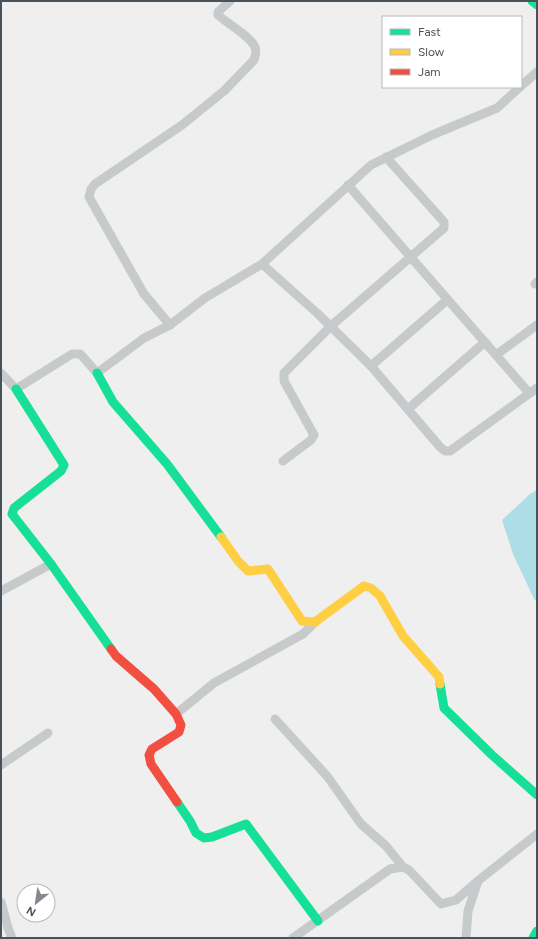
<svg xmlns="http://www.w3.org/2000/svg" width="538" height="939" viewBox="0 0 538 939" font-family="Figtree,sans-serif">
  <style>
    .water { fill: #addee8 }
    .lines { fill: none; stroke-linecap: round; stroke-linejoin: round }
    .street { stroke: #c7cacb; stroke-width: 9 }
    .fast { stroke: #16e098; stroke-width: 9 }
    .slow { stroke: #ffcf43; stroke-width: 9 }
    .jam { stroke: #f24e42; stroke-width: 9 }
  </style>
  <rect width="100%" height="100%" fill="#f0efef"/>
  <path class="water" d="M537,490V602L534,599L513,554L502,520L530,494Z"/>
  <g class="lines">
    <g class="street">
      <path d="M521,86L537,72"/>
      <path d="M348,185L529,393"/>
      <path d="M262,264L317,313L371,366L440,447L445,451H450L537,388"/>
      <path d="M535,284L537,282"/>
      <path d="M170,325L144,294L89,197L91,189L95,184L182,125L224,91L254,60C255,56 257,52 255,47C250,36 228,24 218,15V12L230,1"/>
      <path d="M496,355L537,325"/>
      <path d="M371,366L447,300"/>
      <path d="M1,373L16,389L72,354H80L83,357L97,373L144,338L170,325L205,298L262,264L371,165L432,135L497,108L520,87"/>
      <path d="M408,409L485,342"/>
      <path d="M283,461L311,440L314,435L284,381V373L331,326L444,228V222L386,157"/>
      <path d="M1,591L51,564"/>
      <path d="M176,714L214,683L303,634L315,622"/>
      <path d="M275,719L327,776L361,824L386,846L403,867"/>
      <path d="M1,765L48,733"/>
      <path d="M1,902L8,928L12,938"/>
      <path d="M293,938L390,869L403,867L409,870L441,904L456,900L479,880L537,834"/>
      <path d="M466,938L468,911L478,881"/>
    </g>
    <g class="fast">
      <path d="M532,1L537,5"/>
      <path d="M97,373L113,402L167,464L221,537"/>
      <path d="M16,389L64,465L61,471L14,508L12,514L51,564L111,649"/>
      <path d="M440,684L444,708L492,755L537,795"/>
      <path d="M177,802L190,821L196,833L204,838L212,837L246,824L318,921"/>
      <path d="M533,938L537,931"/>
    </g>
    <path class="slow" d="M221,537L238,561L248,571L268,569L302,621L315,622L364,586L371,588L380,596L403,636L439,677L440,684"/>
    <path class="jam" d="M111,649L116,656L154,689L176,714L181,725L179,732L152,749L149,755L151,764L177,802"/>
  </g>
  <rect width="538" height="939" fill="none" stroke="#48525a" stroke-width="4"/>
  <rect x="382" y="16" width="140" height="72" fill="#ffffff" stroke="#b6babd"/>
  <rect x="390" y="29" width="20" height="6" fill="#16e098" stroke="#b6babd"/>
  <text x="418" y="36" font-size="12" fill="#48525a">Fast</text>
  <rect x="390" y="49" width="20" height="6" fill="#ffcf43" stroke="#b6babd"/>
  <text x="418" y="56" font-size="12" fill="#48525a">Slow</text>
  <rect x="390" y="69" width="20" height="6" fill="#f24e42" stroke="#b6babd"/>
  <text x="418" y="76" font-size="12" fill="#48525a">Jam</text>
  <g transform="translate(36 903) rotate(210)"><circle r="19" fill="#ffffff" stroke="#b6babd"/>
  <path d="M0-3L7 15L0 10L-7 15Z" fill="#83898e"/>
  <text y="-6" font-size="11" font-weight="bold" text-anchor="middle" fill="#48525a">N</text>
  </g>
</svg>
